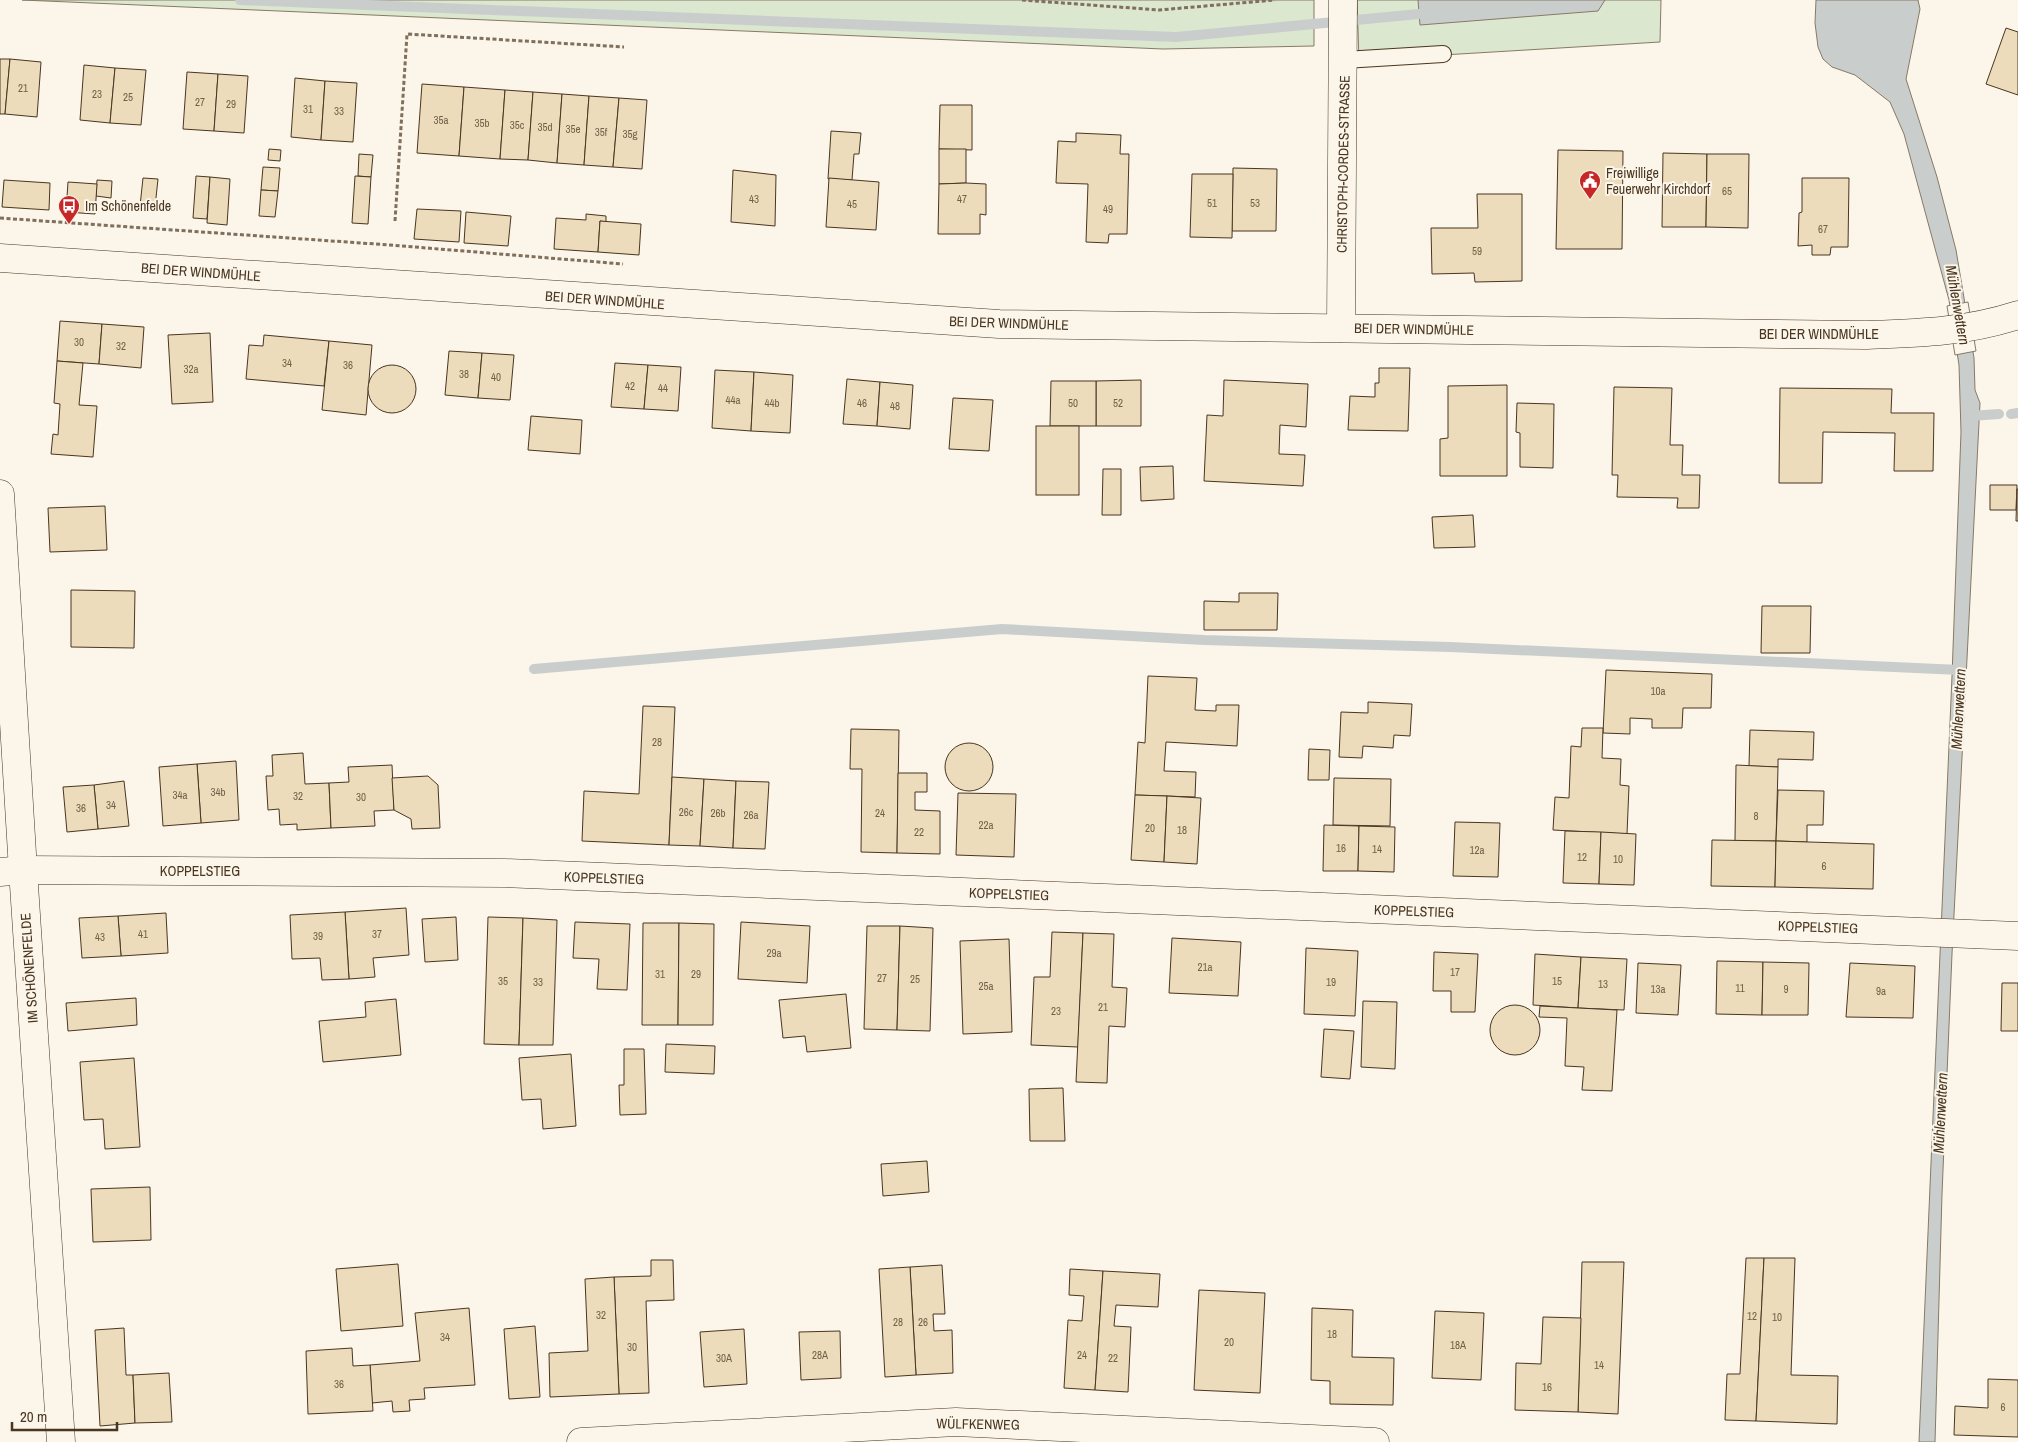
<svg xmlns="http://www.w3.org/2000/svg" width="2018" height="1442" viewBox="0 0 2018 1442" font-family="'Archivo Narrow',sans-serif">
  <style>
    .green { fill: #dce7d0; stroke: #887966 }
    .water { fill: #c9cecd; stroke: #887966 }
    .pier { fill: #fbf6e9; stroke: #887966 }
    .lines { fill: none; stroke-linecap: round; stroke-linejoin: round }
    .stream { stroke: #c9cecd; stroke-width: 10 }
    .building { fill: #ecdcbc; stroke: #4a3520 }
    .lane-casing { stroke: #4a3520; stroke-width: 18 }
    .street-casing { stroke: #4a3520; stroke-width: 29 }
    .path { stroke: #7f6f5c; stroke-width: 3; stroke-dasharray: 4 2.5; stroke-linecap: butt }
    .lane { stroke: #fbf6e9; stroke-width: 16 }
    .street { stroke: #fbf6e9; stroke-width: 28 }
    .labels { text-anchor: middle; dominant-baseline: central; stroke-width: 4; stroke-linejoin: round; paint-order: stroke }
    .number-label { font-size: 11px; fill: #725f47 }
    .street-label { font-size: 14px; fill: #4a3520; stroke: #fbf6e9 }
    .poi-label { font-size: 14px; fill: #4a3520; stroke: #fbf6e9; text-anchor: start }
    .water-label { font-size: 15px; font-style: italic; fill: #4a3520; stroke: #fbf6e9 }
  </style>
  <rect width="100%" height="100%" fill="#fbf6e9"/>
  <g class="green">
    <path d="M22,0H1314V46L1163,49Z"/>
    <path d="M1357,0H1661L1660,42L1359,60Z"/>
  </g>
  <g class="water">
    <path d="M1418,0H1605L1598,11L1420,25Z"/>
    <path d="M1816,0H1918L1920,9L1906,79L1937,177L1956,250L1974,358L1975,390L1980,403L1952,954L1942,1194L1935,1442H1919L1952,676L1961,432L1959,365L1949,300L1904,134L1890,102L1855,75L1832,67L1823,59L1818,47L1815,23Z"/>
  </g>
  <path class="pier" d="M1968,302L1976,351L1955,355L1947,306Z"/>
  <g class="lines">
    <g class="stream">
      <path d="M240,0L1176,37L1419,14"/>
      <path d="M2011,414L2018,413"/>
      <path d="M1970,416L1999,414"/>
      <path d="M534,669L1002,629L1204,640L1450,647L1960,670"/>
    </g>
  </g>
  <g class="building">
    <path d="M2006,28L2018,32V95L1986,84Z"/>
    <path d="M0,59H10L5,114H0Z"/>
    <path d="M10,59L41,62L37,117L5,114Z"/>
    <path d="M84,65L115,68L110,123L80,120Z"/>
    <path d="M115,68L146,70L141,125L110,123Z"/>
    <path d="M187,72L218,74L214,131L183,129Z"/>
    <path d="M218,74L248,76L244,133L214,131Z"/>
    <path d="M295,78L325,81L321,140L291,137Z"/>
    <path d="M325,81L357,83L353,142L321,140Z"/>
    <path d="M422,84L464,87L459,156L417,153Z"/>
    <path d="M464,87L505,90L500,159L459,156Z"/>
    <path d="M505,90L533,92L528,160L500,159Z"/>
    <path d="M533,92L562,94L557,163L528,160Z"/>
    <path d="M562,94L589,96L584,165L557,163Z"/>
    <path d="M589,96L619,98L613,167L584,165Z"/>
    <path d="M619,98L647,100L642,169L613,167Z"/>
    <path d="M940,105H972V150L939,149Z"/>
    <path d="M831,131L861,133L859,154H854L852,180L828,179Z"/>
    <path d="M1076,133L1121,135L1120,154H1129L1127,234H1109L1108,243L1086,242L1088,184L1056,183L1058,141L1076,142Z"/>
    <path d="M269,149L281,150L280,161L268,160Z"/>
    <path d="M939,149H966V183L939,184Z"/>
    <path d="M1558,150L1623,151L1622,249H1556Z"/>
    <path d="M1663,153L1707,154L1706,227H1662Z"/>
    <path d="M359,154L373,155L371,177L358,176Z"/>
    <path d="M1707,154H1749L1748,228L1706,227Z"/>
    <path d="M263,167L280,168L278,191L261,190Z"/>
    <path d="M1233,168L1277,169L1276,231H1232Z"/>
    <path d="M733,170L776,175L775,226L731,222Z"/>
    <path d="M1192,174H1233L1232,238L1190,237Z"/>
    <path d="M196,176L210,177L207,219L193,218Z"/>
    <path d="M355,176L371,177L368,224L352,223Z"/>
    <path d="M210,177L230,179L227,225L207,223Z"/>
    <path d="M143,178L158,179L155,207L140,206Z"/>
    <path d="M829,178L879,182L876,230L826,227Z"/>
    <path d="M1802,178H1849L1848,247H1831L1830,255H1812V245L1798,246L1799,213L1802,212Z"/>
    <path d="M4,180L50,183L49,210L2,207Z"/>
    <path d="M97,180L112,181L111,198L96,196Z"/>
    <path d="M68,182L97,184L95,214L66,212Z"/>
    <path d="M966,183L986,184V215L980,214V234H938L939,184Z"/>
    <path d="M261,190L278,191L275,217L259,216Z"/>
    <path d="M1477,194H1522V281L1475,282L1474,273L1432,274L1431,228H1478Z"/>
    <path d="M417,209L461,211L459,242L414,239Z"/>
    <path d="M466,212L511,216L508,246L464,243Z"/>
    <path d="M586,214L606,216V222L600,221L598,252L554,249L556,218L586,220Z"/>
    <path d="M600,221L641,224L639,255L598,252Z"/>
    <path d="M60,321L102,324L99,364L57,361Z"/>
    <path d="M102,324L144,327L141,368L99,364Z"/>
    <path d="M210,333L213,402L172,404L168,335Z"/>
    <path d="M264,335L329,341L324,386L246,379L249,345L263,346Z"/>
    <path d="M329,341L372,345L366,415L322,410Z"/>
    <path d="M449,351L482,353L478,398L445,395Z"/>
    <path d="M482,353L514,355L510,400L478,398Z"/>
    <path d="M57,361L83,363L79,405L97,406L93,457L51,454L53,434L58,435L60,404L54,403Z"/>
    <path d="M615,363L648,365L644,409L611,407Z"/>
    <path d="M648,365L681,367L678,411L644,409Z"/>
    <circle cx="392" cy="389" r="24"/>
    <path d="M1379,368H1410L1408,431L1348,430L1350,396L1375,397V383H1379Z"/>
    <path d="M715,370L754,372L751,431L712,428Z"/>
    <path d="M754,372L793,375L790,433L751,431Z"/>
    <path d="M847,379L880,382L877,426L843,424Z"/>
    <path d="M1141,380V426H1096V381Z"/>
    <path d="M1224,380L1308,384L1306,427L1280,425L1279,454L1305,455L1303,486L1204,481L1207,415L1223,416Z"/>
    <path d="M1051,381H1096V426H1050Z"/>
    <path d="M880,382L913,385L910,429L877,426Z"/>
    <path d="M1507,385V476H1440V439L1448,438V386Z"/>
    <path d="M1614,387L1672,388L1670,445H1683L1682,475H1700L1699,508H1677L1678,498L1617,497L1618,475H1612Z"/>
    <path d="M1780,388L1892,389L1891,413H1934L1933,471H1894L1895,433L1823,432L1822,483H1779Z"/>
    <path d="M953,398L993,400L989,451L949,449Z"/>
    <path d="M1517,403L1554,404L1553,468L1520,467V433L1516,432Z"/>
    <path d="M531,416L582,420L580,454L528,450Z"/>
    <rect x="1036" y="426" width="43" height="69"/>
    <path d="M1173,466L1174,499L1141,501L1140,467Z"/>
    <path d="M1103,469H1121V515H1102Z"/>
    <path d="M1990,485H2017L2016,510H1990Z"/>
    <path d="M2017,489H2018V521H2016Z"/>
    <path d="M105,506L107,550L50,552L48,508Z"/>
    <path d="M1473,515L1475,547L1434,548L1432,517Z"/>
    <path d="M71,590L135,591L134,648L71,647Z"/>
    <path d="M1239,593H1278L1277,630H1204V601L1239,602Z"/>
    <path d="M1762,606H1811L1810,653H1761Z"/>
    <path d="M1606,670L1712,674L1711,708H1683L1682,728H1652V719L1630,718V734L1603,733Z"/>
    <path d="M1148,676L1197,678L1195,710L1216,711V705H1239L1237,746L1166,742L1164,771L1196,772L1195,797L1135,795L1138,742L1145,743Z"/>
    <path d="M1368,702L1412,704L1410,736L1394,735L1393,748L1363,746L1362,758L1339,757L1341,712L1368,713Z"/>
    <path d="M643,706L675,707L669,845L582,841L584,791L639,794Z"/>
    <path d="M1582,728H1603L1602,758L1621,759L1620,785L1629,786L1627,834L1553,830L1555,797L1569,798L1571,746L1581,747Z"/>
    <path d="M851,729L899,730L897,853L861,852L862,769H850Z"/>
    <path d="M1750,730L1814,732L1813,760L1778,759V767L1749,766Z"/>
    <circle cx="969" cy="767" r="24"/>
    <path d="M1309,749L1330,750L1329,780H1308Z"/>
    <path d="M303,753L305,784L329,783L331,828L297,830V824L280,825L279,809L268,810L266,776H273L272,755Z"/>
    <path d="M236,761L239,820L201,823L197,764Z"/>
    <path d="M197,764L201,823L163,826L159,767Z"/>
    <path d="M392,765L394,810L374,811L375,826L331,828L329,783L349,782L348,767Z"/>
    <path d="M1736,765L1778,767L1776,841H1735Z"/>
    <path d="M898,773H927V792H915V810L940,811V854L897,853Z"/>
    <path d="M428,776L438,785L440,828L412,829L411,819L394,810L392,778Z"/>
    <path d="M672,777L704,779L700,846L669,845Z"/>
    <path d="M1334,778L1391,779L1390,826L1333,825Z"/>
    <path d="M704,779L736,781L733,848L700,846Z"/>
    <path d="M124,781L129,826L98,829L94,785Z"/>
    <path d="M736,781L769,782L765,849L733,848Z"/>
    <path d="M94,785L98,829L67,832L63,787Z"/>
    <path d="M1778,790L1824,791L1823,825H1807V842L1776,841Z"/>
    <path d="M958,793L1016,794L1014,857L956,855Z"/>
    <path d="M1135,795L1167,796L1164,862L1131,860Z"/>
    <path d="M1167,796L1201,798L1197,864L1164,862Z"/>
    <path d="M1455,822L1500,823L1498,877L1453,876Z"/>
    <path d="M1324,825L1359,826L1358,871H1323Z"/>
    <path d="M1359,826L1395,827L1394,872L1358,871Z"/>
    <path d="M1565,831L1601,832L1599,884L1563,883Z"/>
    <path d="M1601,832L1636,834L1634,885L1599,884Z"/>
    <path d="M1712,840L1776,841L1775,887L1711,886Z"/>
    <path d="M1776,841L1874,844L1873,889L1775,887Z"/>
    <path d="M406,908L409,955L373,958L375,977L349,979L345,912Z"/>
    <path d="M345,912L349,979L322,980L320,958L292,959L290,915Z"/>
    <path d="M166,913L168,953L121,956L118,916Z"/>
    <path d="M118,916L121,956L82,958L79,918Z"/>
    <path d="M456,917L458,960L425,962L422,919Z"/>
    <path d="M488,917L523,918L519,1045L484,1044Z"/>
    <path d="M523,918L557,920L553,1045H519Z"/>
    <path d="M575,922L630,924L627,990L597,989L599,959L573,958Z"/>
    <path d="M741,922L810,926L807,983L738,979Z"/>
    <path d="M643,923H679L678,1025H642Z"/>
    <path d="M679,923L714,924L713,1025H678Z"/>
    <path d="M867,926H900L897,1030L864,1029Z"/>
    <path d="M900,926L933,928L930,1031L897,1030Z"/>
    <path d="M1052,932L1083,933L1078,1047L1031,1045L1034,977H1050Z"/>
    <path d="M1083,933L1114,934L1112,987L1127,988L1125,1027L1109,1026L1107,1083L1076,1082Z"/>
    <path d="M1172,938L1241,942L1238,996L1169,993Z"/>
    <path d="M1009,939L1012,1032L963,1034L960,941Z"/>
    <path d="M1306,948L1358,951L1355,1016L1304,1014Z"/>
    <path d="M1434,952L1478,954L1475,1012H1451V991H1433Z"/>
    <path d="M1535,954L1581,957L1578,1008L1533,1005Z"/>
    <path d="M1581,957L1627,959L1624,1010L1578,1008Z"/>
    <path d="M1717,961L1763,962L1762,1015L1716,1014Z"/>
    <path d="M1763,962L1809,963L1808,1015H1762Z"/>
    <path d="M1638,963L1681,965L1678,1015L1636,1013Z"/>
    <path d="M1850,963L1915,966L1913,1018L1846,1017Z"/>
    <path d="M2002,983H2018V1031H2001Z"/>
    <path d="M846,994L851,1048L807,1052L805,1036L783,1038L779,1000Z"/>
    <path d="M136,998L137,1025L68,1031L66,1003Z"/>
    <path d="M396,999L401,1055L323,1062L319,1021L366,1017L365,1002Z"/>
    <path d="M1363,1001L1397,1002L1395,1069L1361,1067Z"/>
    <circle cx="1515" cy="1030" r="25"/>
    <path d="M1540,1006L1617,1010L1612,1091L1582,1090L1584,1067L1565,1066L1567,1018L1539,1017Z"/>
    <path d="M1324,1029L1354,1031L1350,1079L1321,1077Z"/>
    <path d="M666,1044L715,1046L714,1074L665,1072Z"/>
    <path d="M624,1049H644L646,1114L620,1115L619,1085H624Z"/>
    <path d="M571,1054L576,1126L543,1129L541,1099L522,1100L519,1058Z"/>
    <path d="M134,1058L140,1147L105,1149L103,1119L84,1120L80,1062Z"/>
    <path d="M1063,1088L1065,1141H1030L1029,1089Z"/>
    <path d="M927,1161L929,1192L883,1196L881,1164Z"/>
    <path d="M150,1187L151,1240L93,1242L91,1189Z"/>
    <path d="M1746,1258H1764L1756,1421L1725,1420L1727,1374H1740Z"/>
    <path d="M1764,1258H1795L1791,1375L1838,1376L1837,1424L1756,1421Z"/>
    <path d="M651,1260H673L674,1300L646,1301L649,1393L619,1394L614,1277L651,1276Z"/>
    <path d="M1582,1262H1624L1618,1414L1578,1412Z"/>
    <path d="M398,1264L403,1326L341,1331L336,1269Z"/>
    <path d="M942,1265L945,1314H933L934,1331L952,1330L953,1373L916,1375L910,1267Z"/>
    <path d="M910,1267L916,1375L885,1377L879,1269Z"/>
    <path d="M1070,1269L1103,1271L1095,1390L1064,1388L1068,1320L1082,1321L1084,1296L1069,1295Z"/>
    <path d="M1103,1271L1160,1274L1158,1307L1116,1305L1114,1326L1131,1327L1128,1392L1095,1390Z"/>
    <path d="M614,1277L619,1394L550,1397L549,1353L588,1351L585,1279Z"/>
    <path d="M1199,1290L1265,1293L1260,1393L1194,1390Z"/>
    <path d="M469,1308L475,1385L424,1388L425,1399L409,1400L410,1411L393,1412L392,1401L372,1403L370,1365L420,1361L415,1313Z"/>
    <path d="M1312,1308L1353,1310L1352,1357L1394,1358L1393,1405L1330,1404V1381L1311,1380Z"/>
    <path d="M1435,1311L1484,1313L1481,1380L1432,1378Z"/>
    <path d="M1543,1317L1581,1318L1578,1412L1515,1410L1516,1363L1541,1364Z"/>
    <path d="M535,1326L540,1397L509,1399L504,1329Z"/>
    <path d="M124,1328L126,1375H133L135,1423L100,1426L95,1330Z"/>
    <path d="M744,1329L747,1384L704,1387L700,1332Z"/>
    <path d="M840,1331L841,1378L801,1380L799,1332Z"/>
    <path d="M352,1348L353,1366L370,1365L373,1411L308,1414L306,1351Z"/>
    <path d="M169,1373L172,1422L135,1423L133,1375Z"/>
    <path d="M1988,1379L2018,1380V1437L1954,1435L1955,1406L1988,1408Z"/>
  </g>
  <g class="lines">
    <g class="lane-casing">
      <path id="lane" d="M1344,60L1443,54"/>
    </g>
    <g class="street-casing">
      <g id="street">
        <path d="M0,258L999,324L1865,335C1920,333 1965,332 2018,315"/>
        <path d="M1341,328L1343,0"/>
        <path d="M0,494L23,870L61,1442"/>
        <path d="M0,872L23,870L505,873L2018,936"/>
        <path d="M581,1442L956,1422L1375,1442"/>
      </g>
    </g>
    <g class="path">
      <path d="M1022,0L1159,10L1275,0"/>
      <path d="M0,218L390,245L623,264"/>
      <path d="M395,221L407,34L624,47"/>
    </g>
    <use href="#lane" class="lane"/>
    <use href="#street" class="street"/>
  </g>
  <defs>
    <g id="civic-pin" transform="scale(1.125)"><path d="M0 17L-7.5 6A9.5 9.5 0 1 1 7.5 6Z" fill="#c62828" stroke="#fbf6e9"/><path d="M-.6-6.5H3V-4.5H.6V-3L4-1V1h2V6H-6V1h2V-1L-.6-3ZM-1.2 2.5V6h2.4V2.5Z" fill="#fff"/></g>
    <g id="bus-pin" transform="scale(1.125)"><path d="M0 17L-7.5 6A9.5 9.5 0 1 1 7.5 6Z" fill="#c62828" stroke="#fbf6e9"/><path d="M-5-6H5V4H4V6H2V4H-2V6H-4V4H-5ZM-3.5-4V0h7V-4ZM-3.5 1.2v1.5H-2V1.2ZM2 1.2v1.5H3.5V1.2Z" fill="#fff"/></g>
  </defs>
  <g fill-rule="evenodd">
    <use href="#civic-pin" x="1590" y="181"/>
    <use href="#bus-pin" x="69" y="206"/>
  </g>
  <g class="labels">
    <g class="number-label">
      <text x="23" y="88">21</text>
      <text x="97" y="94">23</text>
      <text x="128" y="97">25</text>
      <text x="200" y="102">27</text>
      <text x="231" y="104">29</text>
      <text x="308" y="109">31</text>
      <text x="339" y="111">33</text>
      <text x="441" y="120">35a</text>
      <text x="482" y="123">35b</text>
      <text x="517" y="125">35c</text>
      <text x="545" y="127">35d</text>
      <text x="573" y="129">35e</text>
      <text x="601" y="132">35f</text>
      <text x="630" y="134">35g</text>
      <text x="1727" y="191">65</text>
      <text x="754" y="199">43</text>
      <text x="962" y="199">47</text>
      <text x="1212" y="203">51</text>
      <text x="1255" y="203">53</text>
      <text x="852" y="204">45</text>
      <text x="1108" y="209">49</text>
      <text x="1823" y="229">67</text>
      <text x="1477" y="251">59</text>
      <text x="79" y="342">30</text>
      <text x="121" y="346">32</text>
      <text x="287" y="363">34</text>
      <text x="348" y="365">36</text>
      <text x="191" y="369">32a</text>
      <text x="464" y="374">38</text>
      <text x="496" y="377">40</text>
      <text x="630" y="386">42</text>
      <text x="663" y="388">44</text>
      <text x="733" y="400">44a</text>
      <text x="772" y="403">44b</text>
      <text x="862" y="403">46</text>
      <text x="1073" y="403">50</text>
      <text x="1118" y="403">52</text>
      <text x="895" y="406">48</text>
      <text x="1658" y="691">10a</text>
      <text x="657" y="742">28</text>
      <text x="218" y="792">34b</text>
      <text x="180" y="795">34a</text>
      <text x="298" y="796">32</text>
      <text x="361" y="797">30</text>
      <text x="111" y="805">34</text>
      <text x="81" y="808">36</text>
      <text x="686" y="812">26c</text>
      <text x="718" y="813">26b</text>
      <text x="880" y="813">24</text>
      <text x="751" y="815">26a</text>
      <text x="1756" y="816">8</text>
      <text x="986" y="825">22a</text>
      <text x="1150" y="828">20</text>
      <text x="1182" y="830">18</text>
      <text x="919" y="832">22</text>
      <text x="1341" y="848">16</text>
      <text x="1377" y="849">14</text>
      <text x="1477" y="850">12a</text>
      <text x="1582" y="857">12</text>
      <text x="1618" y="859">10</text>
      <text x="1824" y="866">6</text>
      <text x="143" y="934">41</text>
      <text x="377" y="934">37</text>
      <text x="318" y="936">39</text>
      <text x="100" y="937">43</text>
      <text x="774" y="953">29a</text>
      <text x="1205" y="967">21a</text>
      <text x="1455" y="972">17</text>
      <text x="660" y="974">31</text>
      <text x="696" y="974">29</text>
      <text x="882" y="978">27</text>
      <text x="915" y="979">25</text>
      <text x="503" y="981">35</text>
      <text x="1557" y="981">15</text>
      <text x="538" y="982">33</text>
      <text x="1331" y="982">19</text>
      <text x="1603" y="984">13</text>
      <text x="986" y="986">25a</text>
      <text x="1740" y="988">11</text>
      <text x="1658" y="989">13a</text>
      <text x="1786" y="989">9</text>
      <text x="1881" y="991">9a</text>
      <text x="1103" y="1007">21</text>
      <text x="1056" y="1011">23</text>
      <text x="601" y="1315">32</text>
      <text x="1752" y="1316">12</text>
      <text x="1777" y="1317">10</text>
      <text x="898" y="1322">28</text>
      <text x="923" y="1322">26</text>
      <text x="1332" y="1334">18</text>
      <text x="445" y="1337">34</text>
      <text x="1229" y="1342">20</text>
      <text x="1458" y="1345">18A</text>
      <text x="632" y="1347">30</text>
      <text x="820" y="1355">28A</text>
      <text x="1082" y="1355">24</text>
      <text x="724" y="1358">30A</text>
      <text x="1113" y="1358">22</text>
      <text x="1599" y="1365">14</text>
      <text x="339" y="1384">36</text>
      <text x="1547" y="1387">16</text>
      <text x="2003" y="1407">6</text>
    </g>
    <g class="street-label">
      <text transform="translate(1343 164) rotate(-89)">CHRISTOPH-CORDES-STRASSE</text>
      <text transform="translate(201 272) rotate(4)">BEI DER WINDMÜHLE</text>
      <text transform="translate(605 300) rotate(4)">BEI DER WINDMÜHLE</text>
      <text transform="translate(1009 323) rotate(2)">BEI DER WINDMÜHLE</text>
      <text transform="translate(1414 329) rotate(1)">BEI DER WINDMÜHLE</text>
      <text x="1819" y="334">BEI DER WINDMÜHLE</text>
      <text x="200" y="871">KOPPELSTIEG</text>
      <text transform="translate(604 878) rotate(2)">KOPPELSTIEG</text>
      <text transform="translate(1009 894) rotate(2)">KOPPELSTIEG</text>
      <text transform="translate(1414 911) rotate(2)">KOPPELSTIEG</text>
      <text transform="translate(1818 927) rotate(2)">KOPPELSTIEG</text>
      <text transform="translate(29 968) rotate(-94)">IM SCHÖNENFELDE</text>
      <text transform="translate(978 1424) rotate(1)">WÜLFKENWEG</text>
    </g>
    <g class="poi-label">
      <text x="1606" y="173">Freiwillige<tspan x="1606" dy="16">Feuerwehr Kirchdorf</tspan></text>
      <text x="85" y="206">Im Schönenfelde</text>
    </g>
    <g class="water-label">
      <text transform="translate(1958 305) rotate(80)">Mühlenwettern</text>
      <text transform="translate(1958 709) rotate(-87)">Mühlenwettern</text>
      <text transform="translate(1940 1113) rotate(-87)">Mühlenwettern</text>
    </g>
  </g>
  <path d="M12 1422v8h105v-8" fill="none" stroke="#4a3520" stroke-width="2.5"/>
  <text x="20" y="1422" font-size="15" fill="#4a3520" stroke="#fbf6e9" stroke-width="4" paint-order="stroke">20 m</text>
</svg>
